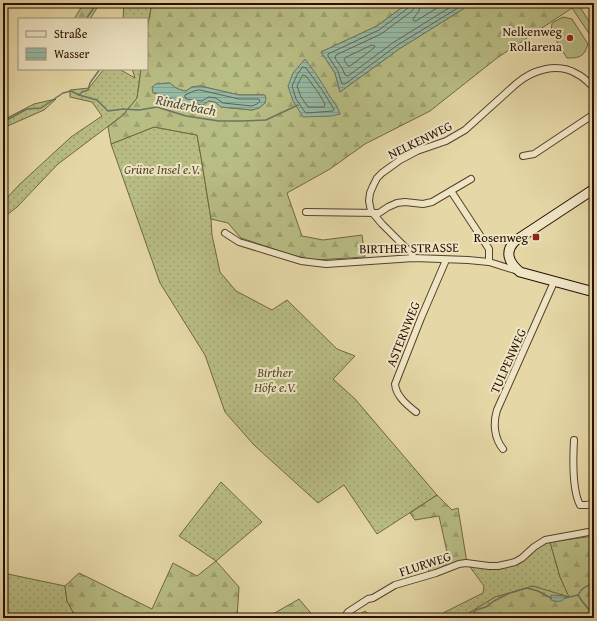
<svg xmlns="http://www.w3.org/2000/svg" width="597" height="621" viewBox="0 0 597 621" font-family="'Gentium Book Plus',serif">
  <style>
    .grass { fill: url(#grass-dots); stroke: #706642 }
    .forest { fill: url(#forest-firs); stroke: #706642; fill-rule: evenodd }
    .pitch { fill: #b8bd84; stroke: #706642 }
    .water { fill: url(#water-rules); stroke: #6a7563 }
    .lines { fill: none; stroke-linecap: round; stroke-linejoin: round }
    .shore { stroke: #606452; stroke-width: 1 }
    .stream { stroke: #6a7563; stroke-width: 1.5 }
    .street-casing { stroke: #58402a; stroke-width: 8 }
    .secondary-casing { stroke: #290e00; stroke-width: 11 }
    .street { stroke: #eee5c5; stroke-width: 6 }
    .secondary { stroke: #eee5c5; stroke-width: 9 }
    .poi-dot { fill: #8f2418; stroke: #eee5c5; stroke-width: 1.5 }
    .labels { text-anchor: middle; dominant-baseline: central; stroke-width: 4; stroke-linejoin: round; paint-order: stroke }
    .poi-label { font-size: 13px; fill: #290e00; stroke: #eee5c5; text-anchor: end }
    .street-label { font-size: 13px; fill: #290e00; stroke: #eee5c5 }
    .park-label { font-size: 13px; font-style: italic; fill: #5b4b2e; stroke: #eee5c5 }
    .water-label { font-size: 14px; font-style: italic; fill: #4f4a3a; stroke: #eee5c5 }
  </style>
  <defs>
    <pattern id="grass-dots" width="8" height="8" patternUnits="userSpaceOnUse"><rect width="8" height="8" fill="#b8bd84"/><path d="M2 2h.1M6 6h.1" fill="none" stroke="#9ea170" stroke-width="1.8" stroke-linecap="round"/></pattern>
    <pattern id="forest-firs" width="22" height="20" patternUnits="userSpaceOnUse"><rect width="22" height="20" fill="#b8bd84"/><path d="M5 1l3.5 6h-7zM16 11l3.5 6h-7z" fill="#9ea170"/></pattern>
    <pattern id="water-rules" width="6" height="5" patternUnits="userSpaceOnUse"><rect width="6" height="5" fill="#96baa5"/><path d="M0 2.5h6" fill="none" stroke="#819f8c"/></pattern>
  </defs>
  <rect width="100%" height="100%" fill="#e5d7a6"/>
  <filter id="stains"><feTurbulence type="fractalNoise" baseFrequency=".005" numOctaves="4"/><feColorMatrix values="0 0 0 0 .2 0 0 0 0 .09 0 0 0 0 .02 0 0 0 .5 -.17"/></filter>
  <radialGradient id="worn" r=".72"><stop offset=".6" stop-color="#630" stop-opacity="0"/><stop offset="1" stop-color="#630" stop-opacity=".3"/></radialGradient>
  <g class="grass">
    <path d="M124,3H152L147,30V19H123Z"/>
    <path d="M104,69H119L135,78L132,69H141L137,98L123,115L58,164L17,207L3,218V202L20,184L71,137L102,116L92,102L70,97V90L89,88Z"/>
    <path d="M56,99L44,110L3,128V120L34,104Z"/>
    <path d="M154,127L197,135L201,157L211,219L212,235L220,272L236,291L272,310L287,300L337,349L355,356L333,379L355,399L437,495L377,534L344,485L318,503L254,445L225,412L205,355L160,283L111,144Z"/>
    <path d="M221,482L262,522L216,561L179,536Z"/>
    <path d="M550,542L560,577L570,597H495L461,618H436L445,612L483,593L484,586L467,563L495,568L522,559L544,543Z"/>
    <path d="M3,573L65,586L67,601L76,618H3Z"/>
  </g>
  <g class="forest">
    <path d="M84,3H100L90,19H74Z"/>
    <path d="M152,3H408L377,26L321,52L335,73L340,92L399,49L463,9L470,3H579L578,4L594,29V41L572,8L497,58L430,111L365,144L330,169L287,193L302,236L323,240L362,235L365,257L313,260L292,255L241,238L228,223L211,219L201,157L197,135L154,127L111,144L108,127L123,115L137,98L141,69H147V30ZM170,83C175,88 179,90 186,91L192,87L200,86L239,95H264L265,103L259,108L252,110L221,107L215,102L208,101L203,105C195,104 186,103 178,101C170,99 162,95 154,93L156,84Z"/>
    <path d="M437,495L452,510L458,508L467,563L429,572L428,568L449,561L439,516L415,520L410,513Z"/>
    <path d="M594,536V618H461L495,597L533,586L569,597L560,577L550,542Z"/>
    <path d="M216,561L239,587L237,618H76L67,601L65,586L79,573L152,609L173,563L197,576Z"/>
    <path d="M299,599L315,618H266Z"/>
    <path d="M365,611L373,618H354Z"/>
  </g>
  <path class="pitch" d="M563,17L572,19L588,44C584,57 580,58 567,58L551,32L552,23Z"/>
  <g class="water">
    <path d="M408,3H470L463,9L399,49L340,92L335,73L321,52L377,26Z"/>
    <path d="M305,59C314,71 322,82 329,95C333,101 338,107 340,114L332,116L303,117L293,101L288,86L293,73Z"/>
    <path d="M170,83C175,88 179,90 186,91L192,87L200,86L239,95H265L266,99L265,103L259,108L252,110L221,107L215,102L209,101L203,105L176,101L165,96L153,93L152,87L156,84Z"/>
    <path d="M551,595L566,596C563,603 556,602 551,600Z"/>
  </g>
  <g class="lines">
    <g class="shore">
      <path d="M410,3V6L408,8L379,30L328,54V56L338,71L342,84H345L396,46L461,6L464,3"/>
      <path d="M415,3L414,8L412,11L381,34L336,55L335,58L342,68L345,75L348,76L394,42L457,3"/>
      <path d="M421,3L419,11L413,19L414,21H416L445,3"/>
      <path d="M372,45L375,46L374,48L350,66H348L344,60L345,58Z"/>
      <path d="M303,67L306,68L322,90L334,109L333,111L306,113L305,112L296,99L292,86L297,75Z"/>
      <path d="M303,75L306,76L318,92L325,104L324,107H308L301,97L297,86L301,78Z"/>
      <path d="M200,90L239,99H259L260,101L257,104L252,106L223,103L216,98L209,97L207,98L202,101L187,99L185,98V95L194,91Z"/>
    </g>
    <g class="stream">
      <path d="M86,19L97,3"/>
      <path d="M79,95L82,92L88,90L90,83L100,69"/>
      <path d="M3,122L27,109L41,108L63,93L71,91L79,95L97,100L108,111L123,109L139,110L157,107L186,116L219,121H242L266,120L298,105"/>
      <path d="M578,595L582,601L594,616"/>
      <path d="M565,598L578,595C582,588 586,585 594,584"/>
      <path d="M472,618V615L476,610L486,607L494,601L510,593L527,588L538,591L551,598"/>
    </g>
    <g class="street-casing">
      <g id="street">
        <path d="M523,156L534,154L594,114"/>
        <path d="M451,191L489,249V262"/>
        <path d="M306,212L379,213L388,207L397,203L405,202L423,204L432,202L471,179"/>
        <path d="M225,233L239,242L301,261L326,264L414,258L468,260L489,262L518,271"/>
        <path d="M414,258L411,253L382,224L371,211L369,201L370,193L373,186L377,178L382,173L400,160L417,151L446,141L465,130L516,84C532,70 557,62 577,74C584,77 589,83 594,88"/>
        <path d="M416,412C407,405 396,396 395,384L421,318L446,260"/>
        <path d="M574,440C573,458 572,490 580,505H587L594,503"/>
        <path d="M503,449C494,438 493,423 497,410L554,282"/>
        <path d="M344,618L348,612L368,599L373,598L395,585L436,573L459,564L466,563L489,566H498L507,564L515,562L522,558L534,547L545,540L594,531"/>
      </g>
    </g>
    <g class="secondary-casing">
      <path id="secondary" d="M594,189L515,241C504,252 509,263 520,272L594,292"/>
    </g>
    <use href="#street" class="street"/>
    <use href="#secondary" class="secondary"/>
  </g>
  <g class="poi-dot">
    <circle cx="570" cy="38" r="4"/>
    <rect x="532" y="233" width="8" height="8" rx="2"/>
  </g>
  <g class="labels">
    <g class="poi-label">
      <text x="562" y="31">Nelkenweg<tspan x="562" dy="15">Rollarena</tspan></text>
      <text x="528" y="237">Rosenweg</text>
    </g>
    <g class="street-label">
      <text transform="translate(420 140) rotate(-26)">NELKENWEG</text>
      <text transform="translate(409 248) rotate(-1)">BIRTHER STRASSE</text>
      <text transform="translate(403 334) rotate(-68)">ASTERNWEG</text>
      <text transform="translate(508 361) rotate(-66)">TULPENWEG</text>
      <text transform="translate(425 564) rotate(-18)">FLURWEG</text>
    </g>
    <g class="park-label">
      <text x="162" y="169">Grüne Insel e.V.</text>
      <text x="275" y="372">Birther<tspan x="275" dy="15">Höfe e.V.</tspan></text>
    </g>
    <g class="water-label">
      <text transform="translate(186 105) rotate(11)">Rinderbach</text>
    </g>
  </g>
  <rect width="597" height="621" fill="none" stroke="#e5d7a6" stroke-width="16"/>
  <rect x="4" y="4" width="589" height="613" fill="none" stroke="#290e00" stroke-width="2"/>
  <rect x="8" y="8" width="581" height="605" fill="none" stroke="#290e00"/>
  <rect x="18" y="18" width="130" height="52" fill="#eee5c5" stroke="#9f8f76"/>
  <rect x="26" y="31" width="20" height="6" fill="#eee5c5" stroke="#9f8f76"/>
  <text x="54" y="38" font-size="12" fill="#290e00">Straße</text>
  <rect x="26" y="48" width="20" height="12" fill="url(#water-rules)" stroke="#9f8f76"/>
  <text x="54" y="58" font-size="12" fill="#290e00">Wasser</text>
  <rect width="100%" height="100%" filter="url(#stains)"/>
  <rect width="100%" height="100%" fill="url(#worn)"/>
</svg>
